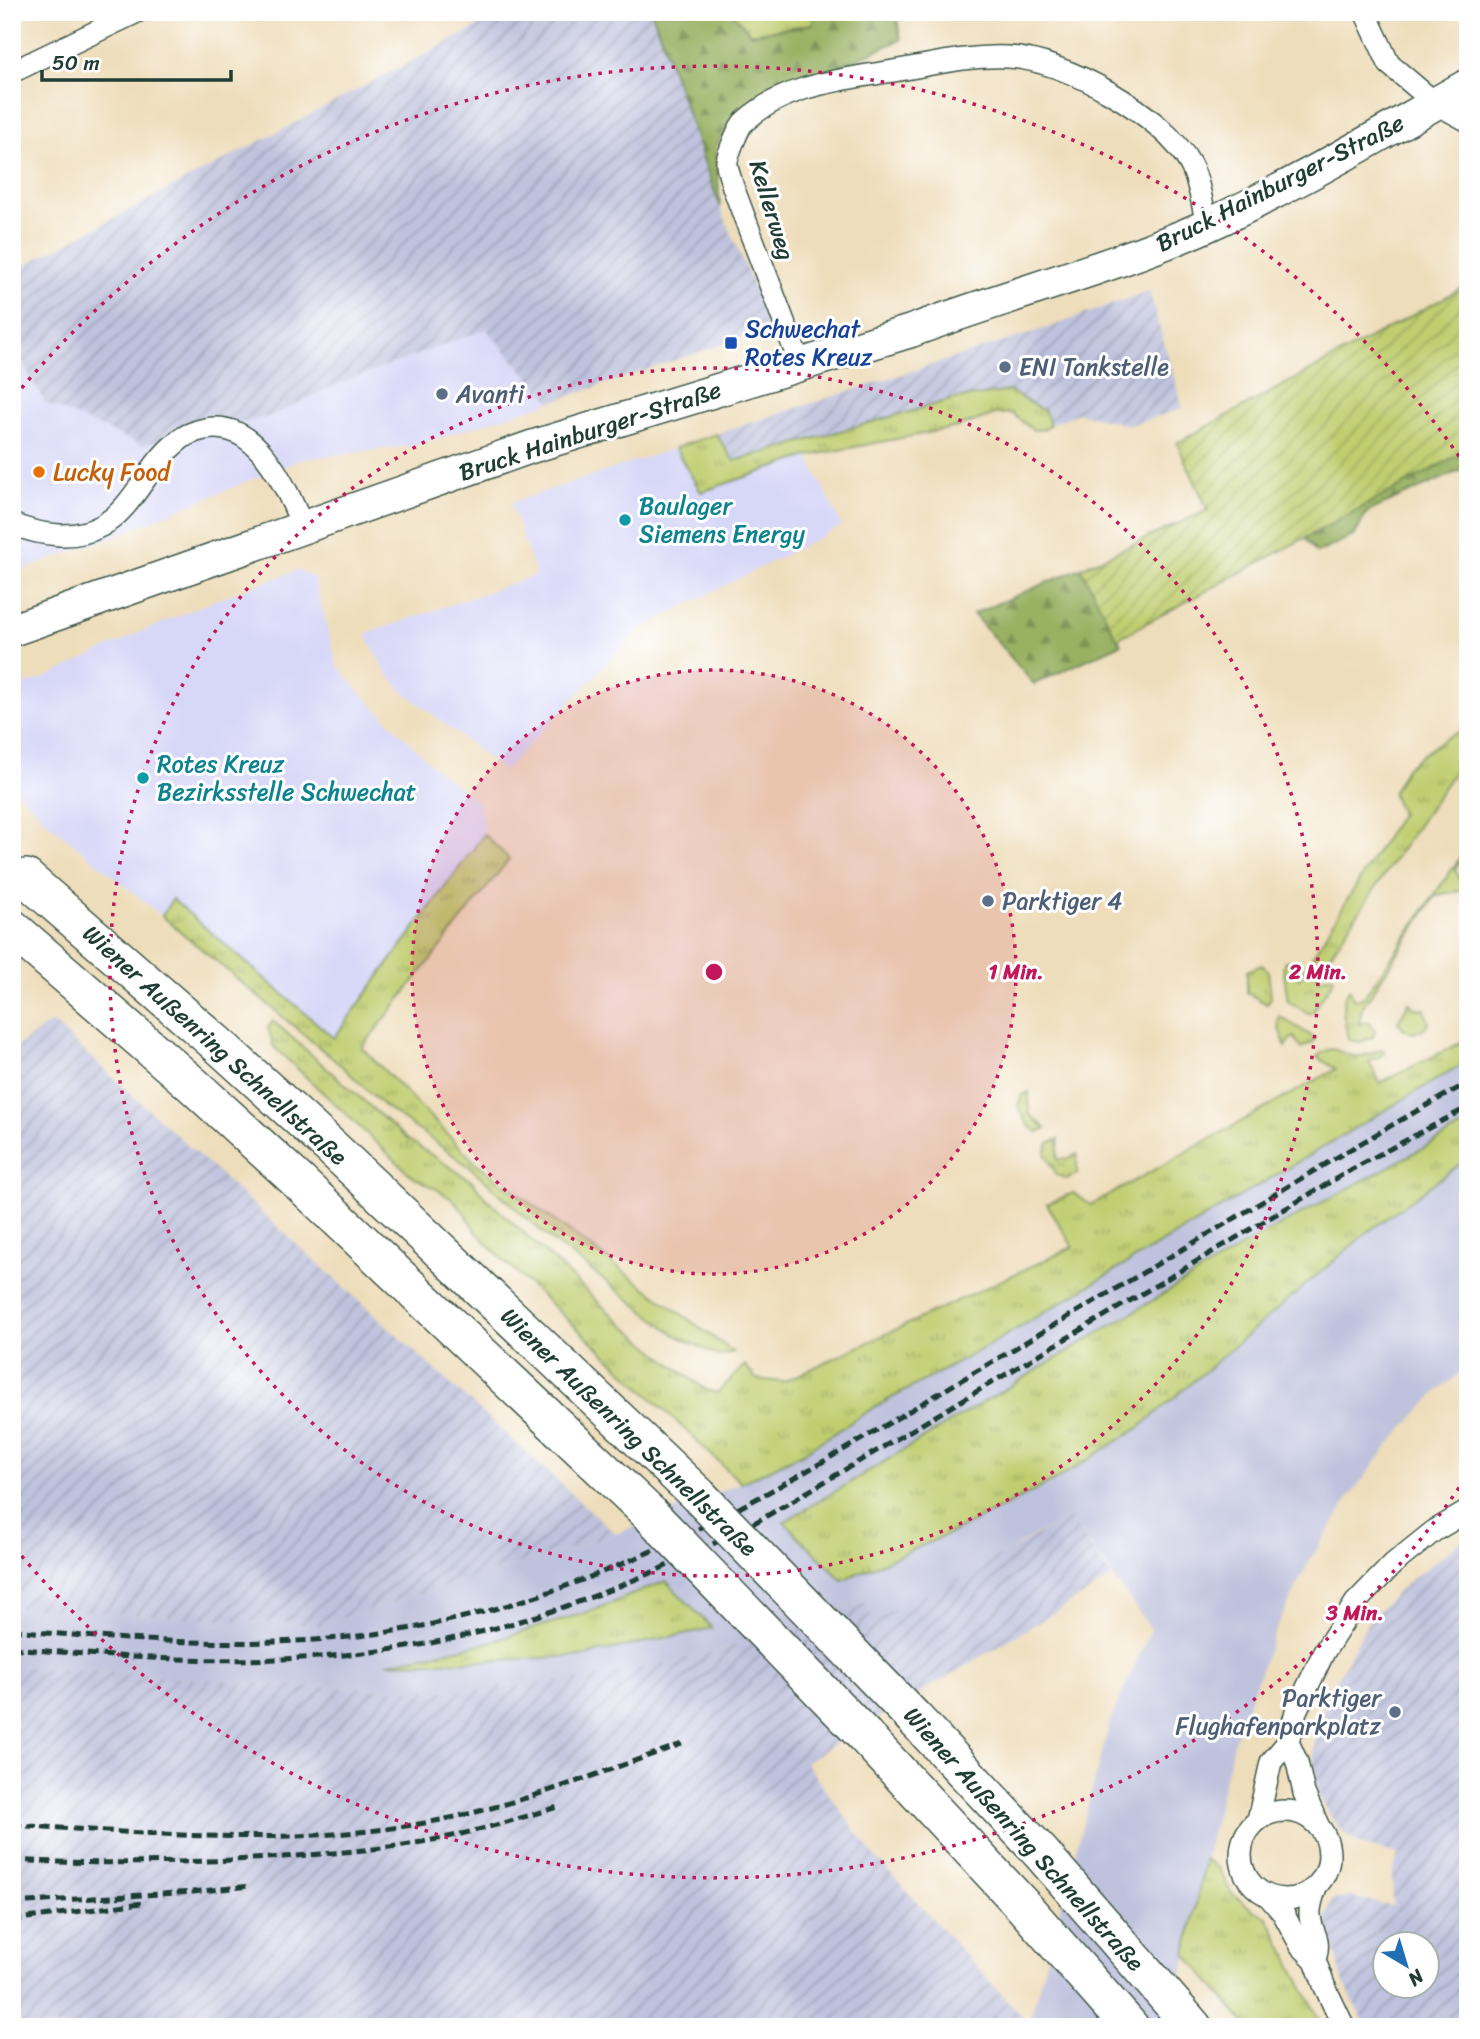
<svg xmlns="http://www.w3.org/2000/svg" width="1480" height="2039" viewBox="0 0 1480 2039" font-family="Sriracha,sans-serif">
  <style>
    .built { fill: #d7d7f8 }
    .industrial { fill: url(#industrial-furrows); fill-rule: evenodd }
    .railway { fill: #bfc2dd }
    .grass { fill: url(#grass-tufts); stroke: #708652; stroke-width: 2 }
    .forest { fill: url(#forest-firs); stroke: #5c774b; stroke-width: 2 }
    .garden { fill: url(#garden-furrows); stroke: #708652; stroke-width: 2 }
    .lines { fill: none; stroke-linecap: round; stroke-linejoin: round }
    .minor-casing { stroke: #3e5548; stroke-width: 24 }
    .primary-casing { stroke: #3e5548; stroke-width: 35 }
    .motorway-casing { stroke: #3e5548; stroke-width: 40 }
    .minor { stroke: #fff; stroke-width: 21 }
    .primary { stroke: #fff; stroke-width: 32 }
    .motorway { stroke: #fff; stroke-width: 37 }
    .rail { stroke: #1f3d34; stroke-width: 5; stroke-dasharray: 10 5; stroke-linecap: butt }
    .motorway-bridge-casing { stroke: #3e5548; stroke-width: 40; stroke-linecap: butt }
    .motorway-bridge { stroke: #fff; stroke-width: 37 }
    .ring { fill: none; stroke: #c2185b; stroke-width: 3.5; stroke-dasharray: 3.5 7 }
    .transit-dot { fill: #1a4fb4; stroke: #fff; stroke-width: 2.5 }
    .service-dot { fill: #5c6f8a; stroke: #fff; stroke-width: 2.5 }
    .food-dot { fill: #e8710a; stroke: #fff; stroke-width: 2.5 }
    .culture-dot { fill: #0f9aa8; stroke: #fff; stroke-width: 2.5 }
    .labels { text-anchor: middle; dominant-baseline: central; stroke-width: 6; stroke-linejoin: round; paint-order: stroke }
    .street-label { font-size: 24px; fill: #1f3d34; stroke: #fff }
    .transit-label { font-size: 24px; fill: #164399; stroke: #fff; text-anchor: start }
    .service-label { font-size: 24px; fill: #4e5e75; stroke: #fff; text-anchor: start }
    .food-label { font-size: 24px; fill: #c56008; stroke: #fff; text-anchor: start }
    .culture-label { font-size: 24px; fill: #0d838f; stroke: #fff; text-anchor: start }
    .centre { fill: #c2185b; stroke: #fff; stroke-width: 3.5 }
    .ring-label { font-size: 21px; text-anchor: middle; font-weight: bold; fill: #c2185b; stroke: #fff; stroke-width: 6; stroke-linejoin: round; paint-order: stroke }
  </style>
  <defs>
    <pattern id="industrial-furrows" width="10" height="10" patternUnits="userSpaceOnUse" patternTransform="scale(1.75)"><rect width="10" height="10" fill="#bfc2dd"/><path d="M-1 1l2-2M0 10L10 0M9 11l2-2" fill="none" stroke="#9b9fb4"/></pattern>
    <pattern id="grass-tufts" width="24" height="20" patternUnits="userSpaceOnUse" patternTransform="scale(1.75)"><rect width="24" height="20" fill="#c0ce70"/><path d="M3 7l-1-3M5 7V3M7 7l1-3M15 17l-1-3M17 17v-4M19 17l1-3" fill="none" stroke="#9ba85d"/></pattern>
    <pattern id="forest-firs" width="22" height="20" patternUnits="userSpaceOnUse" patternTransform="scale(1.75)"><rect width="22" height="20" fill="#98b162"/><path d="M5 1l3.5 6h-7zM16 11l3.5 6h-7z" fill="#7b9152"/></pattern>
    <pattern id="garden-furrows" width="10" height="10" patternUnits="userSpaceOnUse" patternTransform="scale(1.75)"><rect width="10" height="10" fill="#c0ce70"/><path d="M-1 1l2-2M0 10L10 0M9 11l2-2" fill="none" stroke="#9ba85d"/></pattern>
  </defs>
  <rect width="100%" height="100%" fill="#fff"/>
  <filter id="ink" filterUnits="userSpaceOnUse"><feTurbulence type="fractalNoise" baseFrequency=".0143" numOctaves="2"/><feDisplacementMap in="SourceGraphic" scale="14" xChannelSelector="R" yChannelSelector="G"/><feConvolveMatrix kernelMatrix="1 2 1 2 8 2 1 2 1" color-interpolation-filters="sRGB"/></filter>
  <filter id="wash" filterUnits="userSpaceOnUse"><feTurbulence type="fractalNoise" baseFrequency=".00686" numOctaves="4" result="noise"/><feDisplacementMap in="SourceGraphic" scale="28" xChannelSelector="R" yChannelSelector="G"/><feGaussianBlur stdDeviation="1.57" result="paint"/><feColorMatrix in="noise" values="0 0 0 0 0 0 0 0 0 0 0 0 0 0 0 0 0 1.4 0 .05"/><feComposite in="paint" operator="in"/></filter>
  <g filter="url(#wash)">
    <rect width="100%" height="100%" fill="#eeddba"/>
    <g class="built">
      <path d="M486,329L551,402L417,445L302,459L114,536L12,574V344L45,403L272,416L333,386Z"/>
      <path d="M675,448L702,492L808,456L842,526L641,628L504,771L402,690L384,670L366,634L536,575L511,503Z"/>
      <path d="M298,570L314,578L337,665L358,690L437,770L479,803L484,834L334,1038L173,900L162,916L46,821L12,785V689L45,678L141,632L213,601Z"/>
    </g>
    <g class="industrial">
      <path d="M505,12H652L720,207L771,328L551,402L486,329L333,386L272,416L142,445L45,403L12,344V272Z"/>
      <path d="M1149,291L1183,408L1172,412L1129,425L1078,413L1050,424L1044,409L1040,410L1010,391L954,399L734,461L716,434L1047,328Z"/>
      <path d="M52,1022L616,1534L319,1625L12,1607V1050Z"/>
      <path d="M1069,1516L1112,1578L805,1762L872,1853L1029,2024L1036,2027H12V1665L292,1686L456,1691L604,1676L714,1652L865,1601L873,1619L1024,1543Z"/>
      <path d="M1468,1536V2027H1366L1344,1983L1326,1918L1332,1900L1351,1897L1393,1906L1392,1878L1398,1854L1360,1844L1344,1833L1331,1817L1318,1794L1313,1756L1316,1730L1329,1694L1370,1619L1401,1588ZM1428,1944V1986H1386V1944Z"/>
    </g>
    <path class="railway" d="M1468,1061V1366L1433,1396L1389,1445L1348,1499L1306,1567L1275,1632L1234,1741L1205,1859L1173,2027H1036L1029,2024L1111,1719L1151,1629L1069,1516L965,1576L873,1619L864,1601L714,1652L604,1676L456,1691L292,1686L12,1665V1607L319,1625L616,1534L741,1483L801,1454L875,1407L986,1347Z"/>
    <g class="grass">
      <path d="M731,12H816L812,24L750,34Z"/>
      <path d="M1010,391L1040,409H1044L1050,424L1045,429L1033,430L1011,413L995,414L958,427L808,456L701,492L675,448L716,434L734,461L954,399Z"/>
      <path d="M1468,728V767L1456,769L1317,974L1319,979L1332,976L1334,979L1312,1013H1308L1288,1001L1283,967L1285,961H1289L1299,978L1401,813L1392,793L1406,768L1419,757L1446,738Z"/>
      <path d="M484,834L509,859L362,1048L476,1163L733,1352L719,1356L677,1336L647,1313L549,1238L470,1167L383,1105L344,1068L162,916L172,899L334,1038Z"/>
      <path d="M1468,846V850L1455,869L1465,890L1436,895L1362,1008L1359,1024L1370,1022L1375,1031L1373,1037L1360,1042L1348,1040C1346,1024 1337,1000 1350,989L1353,999L1358,1000L1364,997Z"/>
      <path d="M1262,965L1268,971L1271,998L1267,1004L1247,993V971Z"/>
      <path d="M1409,1002L1415,1008H1424L1429,1023L1423,1029L1413,1033L1403,1028L1398,1022Z"/>
      <path d="M1279,1016L1315,1038L1313,1042L1301,1048L1294,1037L1289,1040L1286,1047L1278,1026Z"/>
      <path d="M273,1021L407,1139L473,1182L484,1196L527,1236L608,1311L665,1359L706,1390L717,1393L745,1365L756,1379L783,1382L1073,1247L1047,1204L1073,1193L1091,1205L1336,1069L1317,1057C1336,1039 1339,1058 1360,1056C1367,1056 1375,1051 1382,1049L1385,1053L1369,1062L1380,1083L1468,1039V1061L986,1347L875,1407L801,1454L741,1483L615,1363L508,1265L477,1233L465,1213L452,1199L435,1188L413,1177L274,1047L268,1028Z"/>
      <path d="M1029,1092V1114L1046,1128L1038,1132L1028,1125L1018,1106L1022,1095Z"/>
      <path d="M1468,1124V1158L1365,1234L1140,1427L1054,1481L953,1532L842,1580L784,1522L1260,1236Z"/>
      <path d="M1059,1139L1057,1159H1068L1077,1154V1174L1067,1179L1057,1175L1045,1153L1049,1143Z"/>
      <path d="M666,1581L712,1628L581,1656L479,1661L387,1663L483,1644L594,1610Z"/>
      <path d="M1205,1859L1219,1869L1232,1894L1255,1911L1267,1917L1323,2027H1248L1186,1954Z"/>
    </g>
    <g class="forest">
      <path d="M652,12H731L751,34L812,24L816,12H896L901,40L736,110L716,146L720,207Z"/>
      <path d="M1468,450V467L1367,512L1355,535L1317,553L1305,538Z"/>
      <path d="M1081,568L1121,644L1034,684L973,614Z"/>
    </g>
    <path class="garden" d="M1468,285V450L1117,639L1081,568L1208,510L1177,443Z"/>
  </g>
  <g filter="url(#ink)">
    <g class="lines">
      <g class="minor-casing">
        <g id="minor">
          <path d="M1365,12L1389,64L1435,103L1468,121"/>
          <path d="M12,72L137,12"/>
          <path d="M800,364L733,187C731,179 726,168 727,161C728,154 739,126 744,122C783,86 837,80 887,72C926,66 968,55 1008,57C1064,59 1163,114 1190,164C1200,182 1202,205 1207,225"/>
          <path d="M12,524C39,535 74,541 101,526C134,508 147,466 176,443C183,436 195,431 205,429C258,419 286,488 303,527"/>
          <path d="M1288,1742L1297,1762L1304,1793L1318,1825"/>
          <circle cx="1285" cy="1855" r="44"/>
          <path d="M1258,1820L1271,1762L1288,1742L1296,1711L1324,1652L1356,1602L1393,1564L1434,1531L1468,1511"/>
          <path d="M1270,1898L1283,1913L1301,1946L1315,1960L1324,1985L1344,2027"/>
          <path d="M1315,1960C1322,1935 1312,1937 1310,1916C1309,1905 1313,1897 1316,1887"/>
        </g>
      </g>
      <g class="primary-casing">
        <path id="primary" d="M12,630L531,447L911,331C1009,294 1110,269 1206,226C1296,185 1382,133 1468,85"/>
      </g>
      <g class="motorway-casing">
        <g id="motorway">
          <path d="M26,878L224,1050L332,1148L699,1496"/>
          <path d="M12,928L193,1085L298,1181L651,1515"/>
          <path d="M913,1717L1041,1853L1193,2027"/>
          <path d="M865,1736L1025,1908L1130,2027"/>
        </g>
      </g>
      <use href="#minor" class="minor"/>
      <use href="#primary" class="primary"/>
      <use href="#motorway" class="motorway"/>
      <g class="rail">
        <path d="M12,1630C150,1642 291,1653 428,1625C618,1587 778,1489 943,1391C1037,1335 1131,1280 1225,1224C1306,1176 1385,1127 1468,1083"/>
        <path d="M12,1648C146,1660 281,1668 414,1646C538,1625 655,1576 765,1517L1354,1168L1468,1107"/>
        <path d="M12,1825C148,1833 284,1847 419,1824C509,1809 596,1774 682,1744"/>
        <path d="M12,1860C103,1865 193,1863 284,1857C332,1853 380,1850 427,1841C473,1833 517,1819 561,1806"/>
        <path d="M12,1903L193,1892L250,1886"/>
        <path d="M12,1920L142,1903"/>
      </g>
      <g class="motorway-bridge-casing">
        <g id="motorway-bridge">
          <path d="M699,1496L913,1717"/>
          <path d="M651,1515L865,1736"/>
        </g>
      </g>
      <use href="#motorway-bridge" class="motorway-bridge"/>
    </g>
  </g>
  <circle cx="714" cy="972" r="302" fill="#c2185b" fill-opacity=".12"/>
  <g class="ring">
    <circle cx="714" cy="972" r="302"/>
    <circle cx="714" cy="972" r="604"/>
    <path d="M1465 1479A906 906 0 0 1 15 1548M15 396A906 906 0 0 1 1465 465"/>
  </g>
  <rect class="transit-dot" x="724" y="336" width="14" height="14" rx="3.5"/>
  <g class="service-dot">
    <circle cx="1005" cy="367" r="7"/>
    <circle cx="442" cy="394" r="7"/>
    <circle cx="988" cy="901" r="7"/>
    <circle cx="1395" cy="1712" r="7"/>
  </g>
  <circle class="food-dot" cx="39" cy="472" r="7"/>
  <g class="culture-dot">
    <circle cx="625" cy="520" r="7"/>
    <circle cx="143" cy="778" r="7"/>
  </g>
  <g class="labels">
    <g class="street-label">
      <text transform="translate(1280 183) rotate(-27)">Bruck Hainburger-Straße</text>
      <text transform="translate(772 210) rotate(73)">Kellerweg</text>
      <text transform="translate(590 431) rotate(-18)">Bruck Hainburger-Straße</text>
      <text transform="translate(215 1045) rotate(42)">Wiener Außenring Schnellstraße</text>
      <text transform="translate(629 1432) rotate(44)">Wiener Außenring Schnellstraße</text>
      <text transform="translate(1024 1839) rotate(48)">Wiener Außenring Schnellstraße</text>
    </g>
    <g class="transit-label">
      <text x="745" y="329">Schwechat<tspan x="745" dy="28">Rotes Kreuz</tspan></text>
    </g>
    <g class="service-label">
      <text x="1019" y="367">ENI Tankstelle</text>
      <text x="456" y="394">Avanti</text>
      <text x="1002" y="901">Parktiger 4</text>
      <text x="1381" y="1698" text-anchor="end">Parktiger<tspan x="1381" dy="28">Flughafenparkplatz</tspan></text>
    </g>
    <g class="food-label">
      <text x="53" y="472">Lucky Food</text>
    </g>
    <g class="culture-label">
      <text x="639" y="506">Baulager<tspan x="639" dy="28">Siemens Energy</tspan></text>
      <text x="157" y="764">Rotes Kreuz<tspan x="157" dy="28">Bezirksstelle Schwechat</tspan></text>
    </g>
  </g>
  <circle cx="714" cy="972" r="10" class="centre"/>
  <g class="ring-label">
    <text x="1016" y="979">1 Min.</text>
    <text x="1318" y="979">2 Min.</text>
    <text x="1355" y="1620">3 Min.</text>
  </g>
  <rect width="1480" height="2039" fill="none" stroke="#fff" stroke-width="42"/>
  <g transform="translate(1406 1965) rotate(142)"><circle r="33" fill="#ffffff" stroke="#a5b1ae" stroke-width="2"/>
  <path d="M0-5L12 26L0 18L-12 26Z" fill="#1f6fb2"/>
  <text y="-10" font-size="19" font-weight="bold" text-anchor="middle" fill="#1f3d34">N</text>
  </g>
  <path d="M42 70v10h189v-10" fill="none" stroke="#1f3d34" stroke-width="3.5"/>
  <text x="52" y="70" font-size="21" fill="#1f3d34" stroke="#ffffff" stroke-width="5" paint-order="stroke">50 m</text>
</svg>
